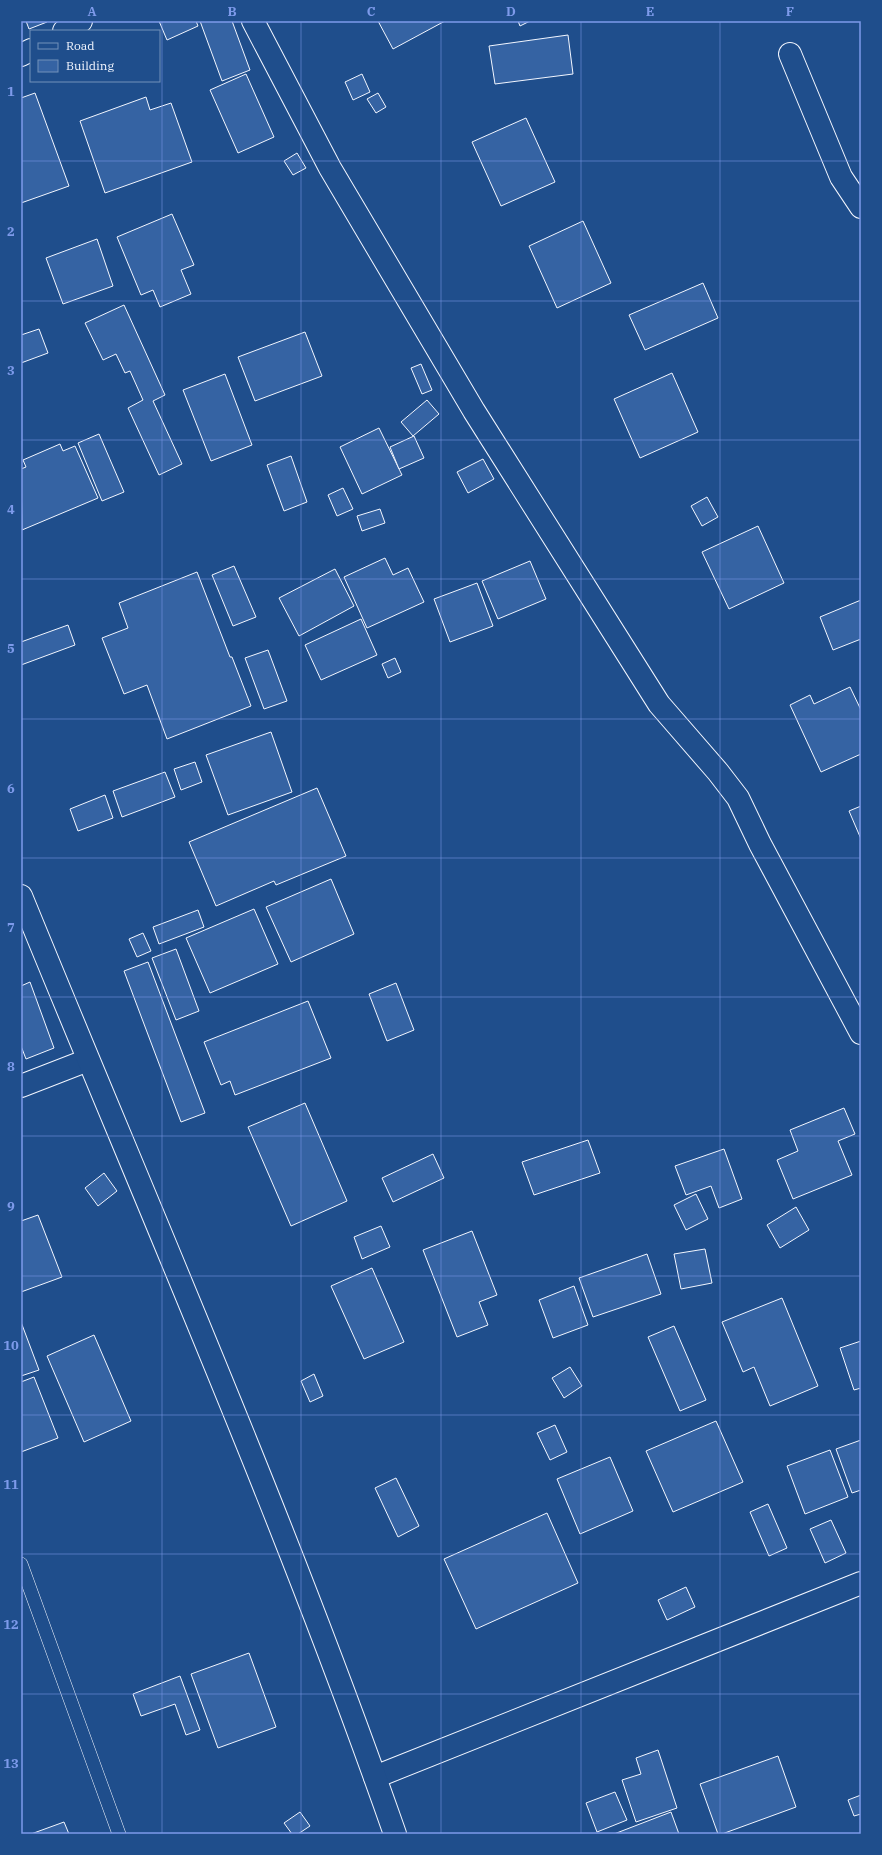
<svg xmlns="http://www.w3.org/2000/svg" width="882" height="1855" viewBox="0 0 882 1855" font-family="'IBM Plex Serif',serif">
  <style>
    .building { fill: #3563a3; stroke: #f2f6ff }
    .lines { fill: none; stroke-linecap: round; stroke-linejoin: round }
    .lane-casing { stroke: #f2f6ff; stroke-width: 14 }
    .street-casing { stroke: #f2f6ff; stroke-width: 24 }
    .secondary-casing { stroke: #f2f6ff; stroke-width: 24 }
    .lane { stroke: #1f4e8c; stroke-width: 13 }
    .street { stroke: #1f4e8c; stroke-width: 22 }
    .secondary { stroke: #1f4e8c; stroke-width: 22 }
    .grid { fill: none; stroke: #7d9aea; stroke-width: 1; stroke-opacity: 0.55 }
    .neatline { fill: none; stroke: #7d9aea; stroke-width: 1.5 }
    .grid-label { font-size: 13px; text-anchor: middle; font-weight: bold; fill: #7d9aea }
  </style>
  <rect width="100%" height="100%" fill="#1f4e8c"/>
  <g class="building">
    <path d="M26,21H47V22L29,29Z"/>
    <path d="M159,21H196L198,26L167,40Z"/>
    <path d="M200,21H232L250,70L222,81Z"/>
    <path d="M378,21H445L393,49Z"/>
    <path d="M518,21H530L520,26Z"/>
    <path d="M568,35L573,74L495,84L489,46Z"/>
    <path d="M246,74L274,137L238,153L210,90Z"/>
    <path d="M362,74L370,92L353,100L345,82Z"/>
    <path d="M35,93L69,186L21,203V98Z"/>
    <path d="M378,93L386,107L376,113L367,99Z"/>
    <path d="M146,97L150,110L171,103L192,162L105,193L80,121Z"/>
    <path d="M526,118L555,182L501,206L472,142Z"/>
    <path d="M297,153L306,168L293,175L284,161Z"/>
    <path d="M172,214L194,265L181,270L191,294L160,307L153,290L141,295L117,237Z"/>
    <path d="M583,221L611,283L557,308L529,246Z"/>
    <path d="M97,239L113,286L63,304L46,258Z"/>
    <path d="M703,283L718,318L645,350L629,315Z"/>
    <path d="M124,305L165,395L153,401L182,464L159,475L128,408L143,400L130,371L125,373L116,354L103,360L85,323Z"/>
    <path d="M39,329L48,353L21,363V335Z"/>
    <path d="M305,332L322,376L255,401L238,357Z"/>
    <path d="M421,364L432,390L422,394L411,368Z"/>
    <path d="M672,373L698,432L640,458L614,399Z"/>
    <path d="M225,374L252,445L211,461L183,390Z"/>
    <path d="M427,400L439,414L413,436L401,422Z"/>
    <path d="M379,428L402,475L362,494L340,447Z"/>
    <path d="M99,434L124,492L102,501L78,443Z"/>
    <path d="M414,436L424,458L399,469L390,447Z"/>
    <path d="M60,444L63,451L75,446L98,498L22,530L21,469L26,467L23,460Z"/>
    <path d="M291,456L307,502L284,511L267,465Z"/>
    <path d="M483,459L494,479L468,493L457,472Z"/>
    <path d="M343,488L353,509L337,516L328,495Z"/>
    <path d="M707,497L718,517L702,526L691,506Z"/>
    <path d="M380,509L385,523L362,531L357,516Z"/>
    <path d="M758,526L784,583L729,609L702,552Z"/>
    <path d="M385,558L393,575L408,568L424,602L367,628L344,577Z"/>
    <path d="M530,561L546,599L498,619L482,581Z"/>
    <path d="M234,566L256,617L233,626L212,575Z"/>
    <path d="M335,569L354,606L299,636L279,598Z"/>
    <path d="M197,572L230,657H232L251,706L167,739L147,685L124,694L102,638L128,628L119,603Z"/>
    <path d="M477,583L493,626L450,642L434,599Z"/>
    <path d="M861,600V639L833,650L820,617Z"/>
    <path d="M361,619L377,655L321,680L305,645Z"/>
    <path d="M68,625L75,645L21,665V642Z"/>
    <path d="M268,650L287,701L264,709L245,658Z"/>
    <path d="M395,658L401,672L388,678L382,664Z"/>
    <path d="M850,687L861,710V754L821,772L790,705L810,695L814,704Z"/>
    <path d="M271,732L292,792L228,815L206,755Z"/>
    <path d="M195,762L202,782L181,790L174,769Z"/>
    <path d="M165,772L175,797L122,817L113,791Z"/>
    <path d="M317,788L346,856L276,885L274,881L216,906L189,842Z"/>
    <path d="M105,795L113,818L78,831L70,809Z"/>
    <path d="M861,806V839L849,811Z"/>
    <path d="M331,879L354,934L291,962L266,907Z"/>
    <path d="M254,909L278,964L210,993L186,938Z"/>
    <path d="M198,910L204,927L159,944L153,927Z"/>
    <path d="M143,933L151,951L137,957L129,939Z"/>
    <path d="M176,949L199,1011L176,1020L152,958Z"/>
    <path d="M148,962L205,1113L181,1122L124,971Z"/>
    <path d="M30,982L54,1048L26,1059L21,1046V986Z"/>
    <path d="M396,983L414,1030L387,1041L369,994Z"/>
    <path d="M308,1001L331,1058L235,1095L230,1081L221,1085L204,1042Z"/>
    <path d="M305,1103L347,1201L291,1226L248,1127Z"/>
    <path d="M844,1108L855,1134L838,1141L852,1175L793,1199L777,1160L798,1151L790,1130Z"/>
    <path d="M588,1140L600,1173L534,1195L522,1162Z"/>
    <path d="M724,1149L742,1199L719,1208L711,1186L686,1195L675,1166Z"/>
    <path d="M433,1154L444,1178L393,1202L382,1178Z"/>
    <path d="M104,1173L117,1191L98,1206L85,1188Z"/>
    <path d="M696,1194L708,1219L686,1230L674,1205Z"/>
    <path d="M796,1207L809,1230L780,1248L767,1225Z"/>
    <path d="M38,1215L62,1277L21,1292V1221Z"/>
    <path d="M381,1226L390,1247L362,1259L354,1237Z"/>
    <path d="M472,1231L497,1295L479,1302L488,1325L457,1337L423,1250Z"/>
    <path d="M705,1249L712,1283L681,1289L674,1254Z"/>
    <path d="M647,1254L661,1294L593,1317L579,1278Z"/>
    <path d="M372,1268L404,1342L364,1359L331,1286Z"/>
    <path d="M574,1286L588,1325L553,1338L539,1300Z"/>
    <path d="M782,1298L818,1386L770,1406L754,1367L743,1372L722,1322Z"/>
    <path d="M21,1322L39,1370L21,1376Z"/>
    <path d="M674,1326L706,1400L680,1411L648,1337Z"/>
    <path d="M94,1335L131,1421L84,1442L47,1356Z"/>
    <path d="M861,1341V1388L854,1390L840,1348Z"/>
    <path d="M570,1367L582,1386L564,1398L552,1378Z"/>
    <path d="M314,1374L323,1396L310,1402L301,1381Z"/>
    <path d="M34,1377L58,1438L21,1452V1382Z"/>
    <path d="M716,1421L743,1482L673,1512L646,1451Z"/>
    <path d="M555,1425L567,1452L550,1460L537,1433Z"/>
    <path d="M861,1440V1490L852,1493L836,1449Z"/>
    <path d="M830,1450L848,1497L805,1514L787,1466Z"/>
    <path d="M610,1457L633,1511L580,1534L557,1479Z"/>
    <path d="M396,1478L419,1526L398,1537L375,1488Z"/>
    <path d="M768,1504L787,1548L769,1556L750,1512Z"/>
    <path d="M547,1513L578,1583L476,1629L444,1559Z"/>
    <path d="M831,1520L846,1553L825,1563L810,1529Z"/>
    <path d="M686,1587L695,1607L667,1620L658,1600Z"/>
    <path d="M249,1653L276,1727L218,1748L191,1674Z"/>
    <path d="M180,1676L200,1730L186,1735L175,1704L141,1716L133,1694Z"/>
    <path d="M658,1750L677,1808L636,1822L622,1780L641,1774L636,1758Z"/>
    <path d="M778,1756L796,1807L722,1834H718L700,1784Z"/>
    <path d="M615,1792L627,1820L597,1832L586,1803Z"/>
    <path d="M861,1795V1814L854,1816L848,1800Z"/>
    <path d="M300,1812L310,1826L298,1834H292L284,1823Z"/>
    <path d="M671,1812L679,1834H614Z"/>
    <path d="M64,1822L69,1834H31Z"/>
  </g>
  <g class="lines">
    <g class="lane-casing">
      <path id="lane" d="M21,1564L119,1834"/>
    </g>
    <g class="street-casing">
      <g id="street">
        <path d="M253,21L330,168L474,411L659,704L718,772L738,798L760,844L861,1033"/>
        <path d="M64,31L81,21"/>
        <path d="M790,54L841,177L861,207"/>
        <path d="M21,55L31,50"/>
        <path d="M21,1086L88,1060"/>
        <path d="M375,1777L861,1583"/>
      </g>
    </g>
    <g class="secondary-casing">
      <path id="secondary" d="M21,896C148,1207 284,1516 395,1834"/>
    </g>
    <use href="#lane" class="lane"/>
    <use href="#street" class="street"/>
    <use href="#secondary" class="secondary"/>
  </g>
  <path class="grid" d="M162,21V1834M301,21V1834M441,21V1834M581,21V1834M720,21V1834M21,161H861M21,301H861M21,440H861M21,579H861M21,719H861M21,858H861M21,997H861M21,1136H861M21,1276H861M21,1415H861M21,1554H861M21,1694H861"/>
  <rect width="882" height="1855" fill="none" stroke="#1f4e8c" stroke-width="44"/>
  <rect x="30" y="30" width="130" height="52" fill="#1f4e8c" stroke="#7391ba"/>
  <rect x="38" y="43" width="20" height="6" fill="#1f4e8c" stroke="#7391ba"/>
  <text x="66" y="50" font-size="12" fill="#f2f6ff">Road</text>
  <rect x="38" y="60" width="20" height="12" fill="#3563a3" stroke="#7391ba"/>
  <text x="66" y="70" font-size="12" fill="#f2f6ff">Building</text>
  <rect x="22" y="22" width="838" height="1811" class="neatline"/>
  <g class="grid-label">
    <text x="92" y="16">A</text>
    <text x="232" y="16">B</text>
    <text x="371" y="16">C</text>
    <text x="511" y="16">D</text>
    <text x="650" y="16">E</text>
    <text x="790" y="16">F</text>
    <text x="11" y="96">1</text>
    <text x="11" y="236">2</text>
    <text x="11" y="375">3</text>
    <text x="11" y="514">4</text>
    <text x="11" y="653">5</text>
    <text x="11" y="793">6</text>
    <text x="11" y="932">7</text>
    <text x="11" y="1071">8</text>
    <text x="11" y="1211">9</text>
    <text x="11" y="1350">10</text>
    <text x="11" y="1489">11</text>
    <text x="11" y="1629">12</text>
    <text x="11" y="1768">13</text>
  </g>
</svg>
